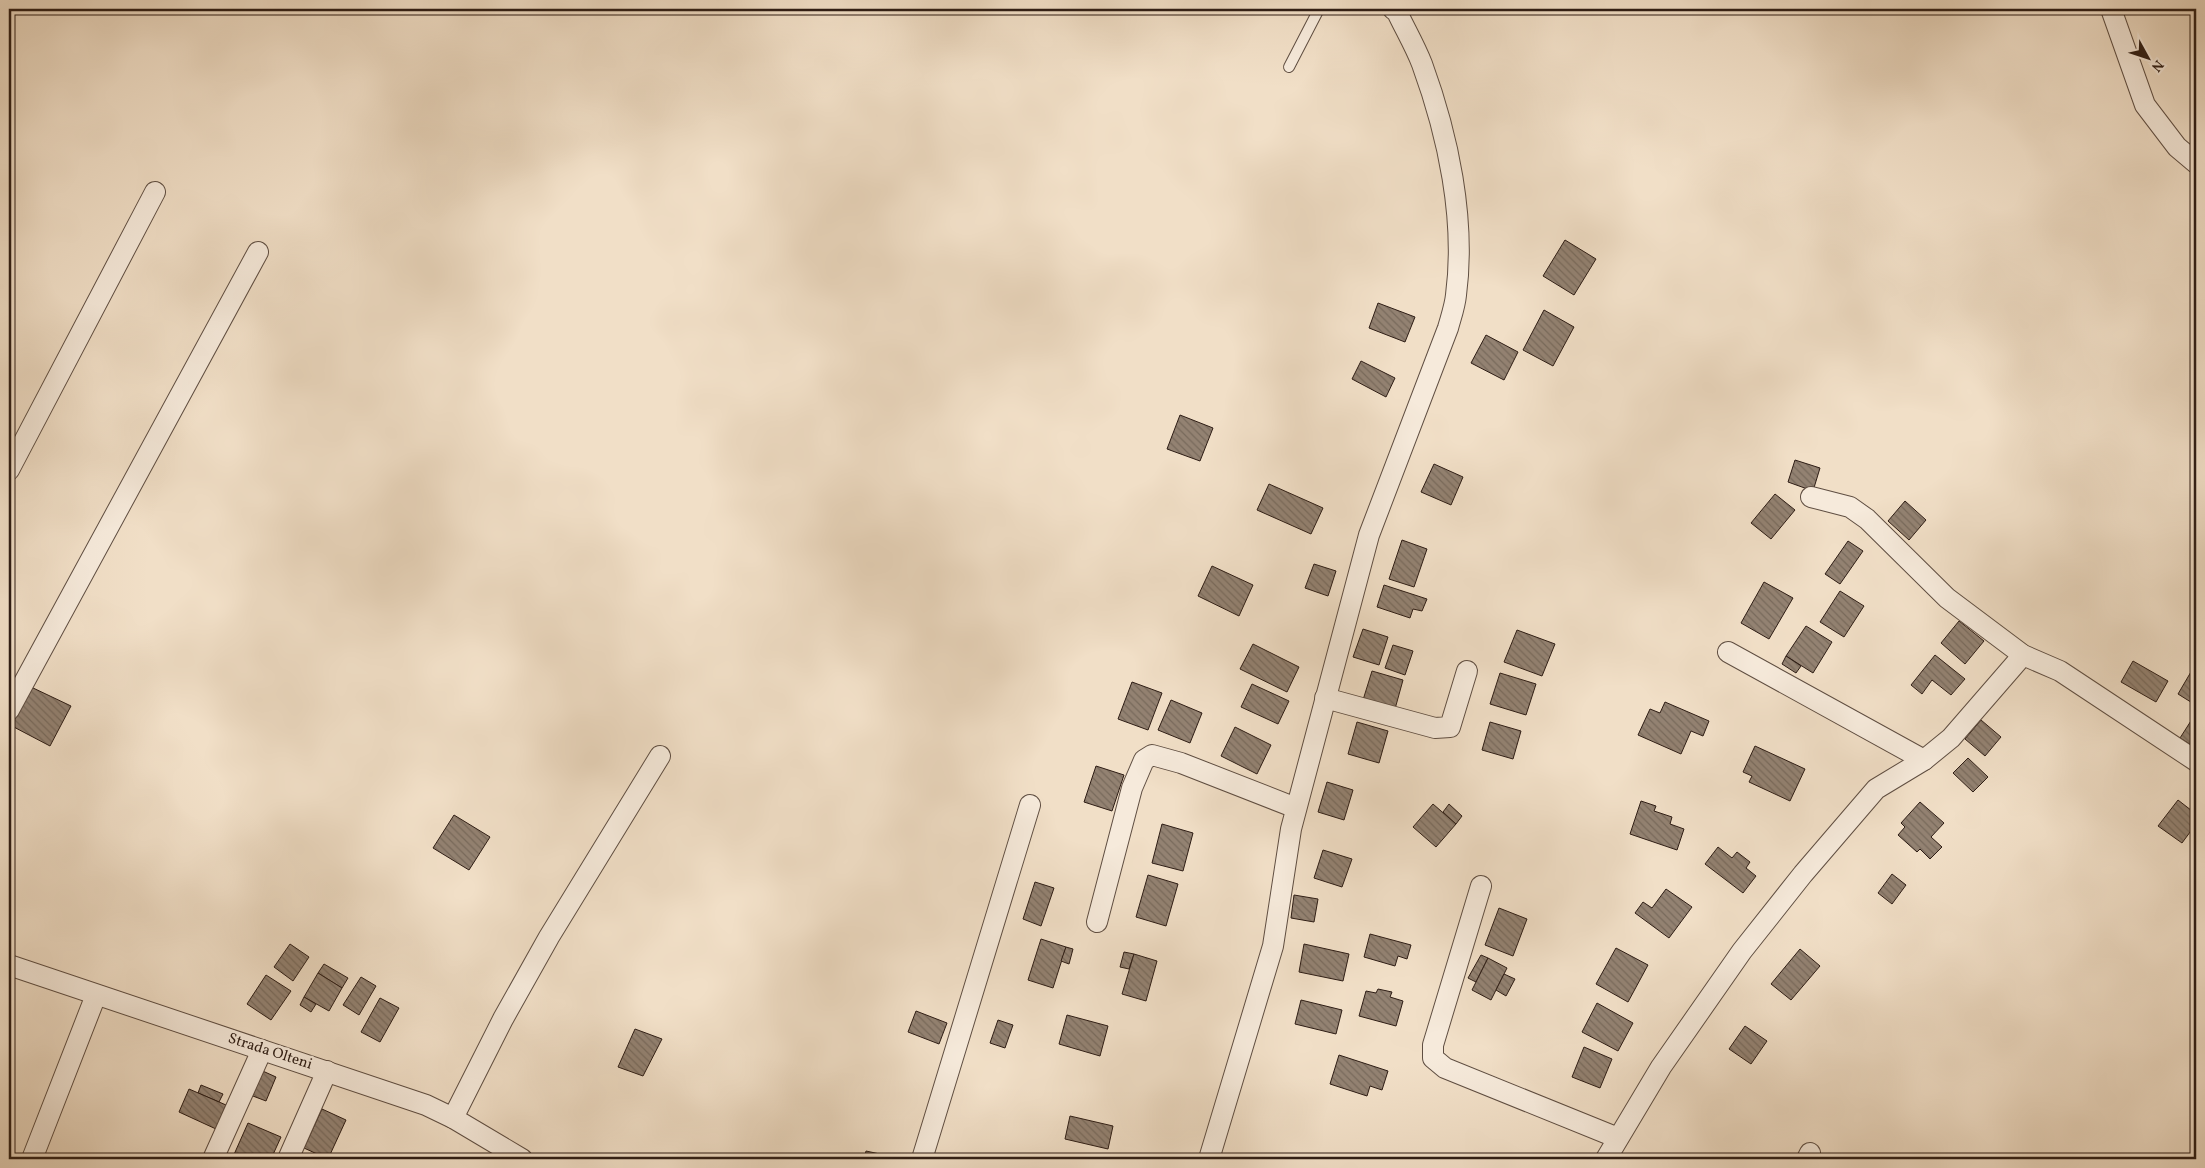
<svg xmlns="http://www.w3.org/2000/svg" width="2205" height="1168" viewBox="0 0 2205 1168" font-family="Vollkorn,serif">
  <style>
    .building { fill: url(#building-back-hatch); stroke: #2e1d15 }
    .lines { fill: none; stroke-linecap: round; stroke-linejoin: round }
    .lane-casing { stroke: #5f4e42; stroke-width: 12 }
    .street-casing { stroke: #5f4e42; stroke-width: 22 }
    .lane { stroke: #f6eadb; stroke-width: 10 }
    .street { stroke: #f6eadb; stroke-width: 20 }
    .labels { text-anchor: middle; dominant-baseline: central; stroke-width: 5; stroke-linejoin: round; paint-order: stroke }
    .street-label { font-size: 15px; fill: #2e1d15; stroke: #f6eadb }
  </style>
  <defs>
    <pattern id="building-back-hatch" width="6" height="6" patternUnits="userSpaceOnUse" patternTransform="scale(1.25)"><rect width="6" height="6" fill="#938272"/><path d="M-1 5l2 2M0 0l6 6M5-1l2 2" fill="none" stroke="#786a5c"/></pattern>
  </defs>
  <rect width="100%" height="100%" fill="#f1dfc7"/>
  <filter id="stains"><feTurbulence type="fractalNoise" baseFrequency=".004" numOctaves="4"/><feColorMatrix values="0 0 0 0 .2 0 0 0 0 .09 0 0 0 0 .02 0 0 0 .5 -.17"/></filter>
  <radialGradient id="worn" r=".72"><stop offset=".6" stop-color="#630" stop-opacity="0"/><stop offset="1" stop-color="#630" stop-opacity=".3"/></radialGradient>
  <g class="building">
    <path d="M1565,240L1596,259L1574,295L1543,276Z"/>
    <path d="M1378,303L1415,317L1405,342L1369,328Z"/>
    <path d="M1544,310L1574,327L1553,366L1523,350Z"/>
    <path d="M1486,335L1518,352L1504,380L1471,363Z"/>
    <path d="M1361,361L1395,378L1386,397L1352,379Z"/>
    <path d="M1180,415L1213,428L1200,461L1167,449Z"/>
    <path d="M1795,460L1820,468L1813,491L1788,482Z"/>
    <path d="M1434,464L1463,477L1451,505L1421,492Z"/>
    <path d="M1269,484L1323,508L1311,534L1257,510Z"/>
    <path d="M1775,494L1795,510L1771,539L1751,523Z"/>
    <path d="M1905,501L1926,520L1909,540L1888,521Z"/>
    <path d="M1402,540L1427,549L1414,587L1389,579Z"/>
    <path d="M1848,541L1863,551L1840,584L1825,574Z"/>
    <path d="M1314,564L1336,571L1328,596L1305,588Z"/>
    <path d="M1212,566L1253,585L1239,616L1198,596Z"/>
    <path d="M1764,582L1793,598L1769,639L1741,623Z"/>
    <path d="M1384,585L1427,599L1422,611L1413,609L1410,618L1377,607Z"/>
    <path d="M1840,591L1864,606L1844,637L1820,622Z"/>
    <path d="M1959,621L1984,641L1965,664L1941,643Z"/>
    <path d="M1806,626L1832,642L1813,673L1786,656Z"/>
    <path d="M1363,629L1388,637L1379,665L1353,657Z"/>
    <path d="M1517,630L1555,644L1542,676L1504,662Z"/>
    <path d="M1253,644L1299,667L1287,692L1240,669Z"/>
    <path d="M1393,645L1413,651L1405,675L1385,668Z"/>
    <path d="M1935,655L1965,679L1951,695L1932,680L1922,694L1911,685Z"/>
    <path d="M1786,656L1801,666L1796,673L1782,664Z"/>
    <path d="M2133,661L2168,681L2156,702L2121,682Z"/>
    <path d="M2195,665L2196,700L2194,704L2178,694Z"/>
    <path d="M1372,671L1403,680L1395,709L1363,700Z"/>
    <path d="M1500,673L1536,684L1526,715L1490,704Z"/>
    <path d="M1132,682L1162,693L1148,730L1118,719Z"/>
    <path d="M1252,684L1289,701L1278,724L1241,707Z"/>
    <path d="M31,687L71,706L50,746L10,725Z"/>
    <path d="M1171,700L1202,713L1190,743L1158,730Z"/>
    <path d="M1665,702L1709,721L1703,736L1691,731L1681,754L1638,735L1650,709L1660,713Z"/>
    <path d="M2196,713V748L2180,738Z"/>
    <path d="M1981,720L2001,737L1985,756L1965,739Z"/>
    <path d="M1357,722L1388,731L1379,763L1348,754Z"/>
    <path d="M1490,722L1521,731L1513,759L1482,750Z"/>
    <path d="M1235,727L1271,745L1257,774L1221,756Z"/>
    <path d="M1755,746L1805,769L1790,801L1749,782L1752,776L1743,772Z"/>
    <path d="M1968,758L1988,777L1973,792L1953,773Z"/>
    <path d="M1096,766L1124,775L1112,811L1084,802Z"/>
    <path d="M1327,782L1353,790L1344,820L1318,812Z"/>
    <path d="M2178,800L2196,814V824L2182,843L2158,826Z"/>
    <path d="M1641,801L1656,806L1654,811L1672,817L1670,824L1684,829L1677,850L1630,834Z"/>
    <path d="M1920,802L1944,823L1931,837L1942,847L1930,859L1920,849L1917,852L1898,835L1905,827L1901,823Z"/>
    <path d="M1433,804L1456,824L1436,847L1413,827Z"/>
    <path d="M1449,804L1462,816L1456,824L1443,812Z"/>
    <path d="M454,815L490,837L469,870L433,848Z"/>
    <path d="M1162,824L1193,833L1183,871L1152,863Z"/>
    <path d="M1718,847L1732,858L1737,852L1750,862L1746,868L1756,876L1743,893L1705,864Z"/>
    <path d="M1323,850L1352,859L1342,887L1314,878Z"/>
    <path d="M1892,874L1906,885L1892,904L1878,893Z"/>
    <path d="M1148,875L1178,884L1166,926L1136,917Z"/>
    <path d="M1035,882L1054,888L1041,926L1023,919Z"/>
    <path d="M1666,889L1692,907L1669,938L1635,913L1643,902L1652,908Z"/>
    <path d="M1294,895L1318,899L1314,922L1291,918Z"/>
    <path d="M1499,908L1527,919L1513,956L1485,945Z"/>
    <path d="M1370,934L1411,945L1407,959L1398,956L1395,966L1364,957Z"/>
    <path d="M1041,939L1066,947L1053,988L1028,980Z"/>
    <path d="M290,944L309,957L293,981L274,967Z"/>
    <path d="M1304,944L1349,954L1343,981L1299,972Z"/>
    <path d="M1066,947L1073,949L1069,964L1061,961Z"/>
    <path d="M1616,948L1648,965L1628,1002L1596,984Z"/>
    <path d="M1800,949L1820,966L1791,1000L1771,984Z"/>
    <path d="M1124,952L1134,954L1129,969L1120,967Z"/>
    <path d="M1134,954L1157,961L1146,1001L1122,994Z"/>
    <path d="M1481,955L1488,958L1476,982L1468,978Z"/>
    <path d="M1488,958L1507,968L1491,1000L1472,990Z"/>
    <path d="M324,964L348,978L342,988L318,973Z"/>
    <path d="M318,973L342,988L329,1011L304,997Z"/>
    <path d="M1504,974L1515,979L1506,996L1496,990Z"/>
    <path d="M266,975L291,991L271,1020L247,1004Z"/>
    <path d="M361,977L376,986L359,1015L343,1005Z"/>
    <path d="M1378,989L1392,992L1390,997L1403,1001L1396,1026L1359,1016L1366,991L1376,993Z"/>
    <path d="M304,997L316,1004L311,1012L300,1005Z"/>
    <path d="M380,998L399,1008L380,1042L361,1032Z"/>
    <path d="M1301,1000L1342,1010L1336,1034L1295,1024Z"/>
    <path d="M1597,1003L1633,1023L1618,1051L1582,1032Z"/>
    <path d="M916,1011L947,1023L939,1044L908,1032Z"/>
    <path d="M1067,1015L1108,1026L1100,1056L1059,1044Z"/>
    <path d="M998,1020L1013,1025L1005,1048L990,1043Z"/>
    <path d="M1745,1026L1767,1041L1751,1064L1729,1049Z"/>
    <path d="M635,1029L662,1039L643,1076L618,1067Z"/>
    <path d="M1584,1047L1612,1059L1600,1088L1572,1077Z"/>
    <path d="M1339,1055L1388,1071L1382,1090L1370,1086L1367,1096L1330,1084Z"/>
    <path d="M256,1068L276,1077L266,1101L245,1093Z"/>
    <path d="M201,1085L223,1094L219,1102L198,1093Z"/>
    <path d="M189,1089L226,1105L216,1129L179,1112Z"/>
    <path d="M322,1109L346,1120L328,1159L304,1148Z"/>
    <path d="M1070,1116L1113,1126L1108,1149L1065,1139Z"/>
    <path d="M248,1123L281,1137L271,1159H232Z"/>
    <path d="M866,1151L903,1159H864Z"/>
  </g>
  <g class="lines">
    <g class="lane-casing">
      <path id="lane" d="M1289,67L1319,9"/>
    </g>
    <g class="street-casing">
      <g id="street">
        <path d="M2111,9L2145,105L2177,147L2196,163"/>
        <path d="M9,470L155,192"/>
        <path d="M1811,497L1850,507L1867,519L1947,598L2023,655L2060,671L2196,761"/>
        <path d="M1728,652L1924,760"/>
        <path d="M1325,698L1435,728L1450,727L1467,671"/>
        <path d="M9,710L258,252"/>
        <path d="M1481,886L1433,1045V1058L1445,1068L1618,1138"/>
        <path d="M1097,922L1132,788L1144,760L1152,755L1181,763L1296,808"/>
        <path d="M9,965L426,1105L453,1118L522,1159"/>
        <path d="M453,1118L503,1019L549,937L660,756"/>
        <path d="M32,1159L96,995"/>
        <path d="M213,1159L262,1050"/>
        <path d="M288,1159L327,1071"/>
        <path d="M922,1159L1030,805"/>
        <path d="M1209,1159L1273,946L1291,829L1369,535L1448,328C1451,317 1455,306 1456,295C1466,219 1448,135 1422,64C1415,46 1405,29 1397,12L1393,9"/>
        <path d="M1606,1159L1661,1067L1742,951L1803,874L1876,789L1924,760L1951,738L2023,655"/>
        <path d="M1807,1159L1810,1153"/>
      </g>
    </g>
    <use href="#lane" class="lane"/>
    <use href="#street" class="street"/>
  </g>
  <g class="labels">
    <g class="street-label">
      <text transform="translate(270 1052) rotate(18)">Strada Olteni</text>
    </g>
  </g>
  <rect width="2205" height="1168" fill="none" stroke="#f1dfc7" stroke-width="30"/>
  <rect x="10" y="10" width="2185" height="1148" fill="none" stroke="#2e1d15" stroke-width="2.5"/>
  <rect x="15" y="15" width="2175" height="1138" fill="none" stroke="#2e1d15"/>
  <g transform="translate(2148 58) rotate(130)" stroke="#f6eadb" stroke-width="4" paint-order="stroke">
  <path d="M0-4L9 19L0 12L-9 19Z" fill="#2e1d15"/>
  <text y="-8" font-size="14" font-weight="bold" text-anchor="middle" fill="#2e1d15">N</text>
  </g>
  <rect width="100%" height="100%" filter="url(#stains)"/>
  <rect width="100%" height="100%" fill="url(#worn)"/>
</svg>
